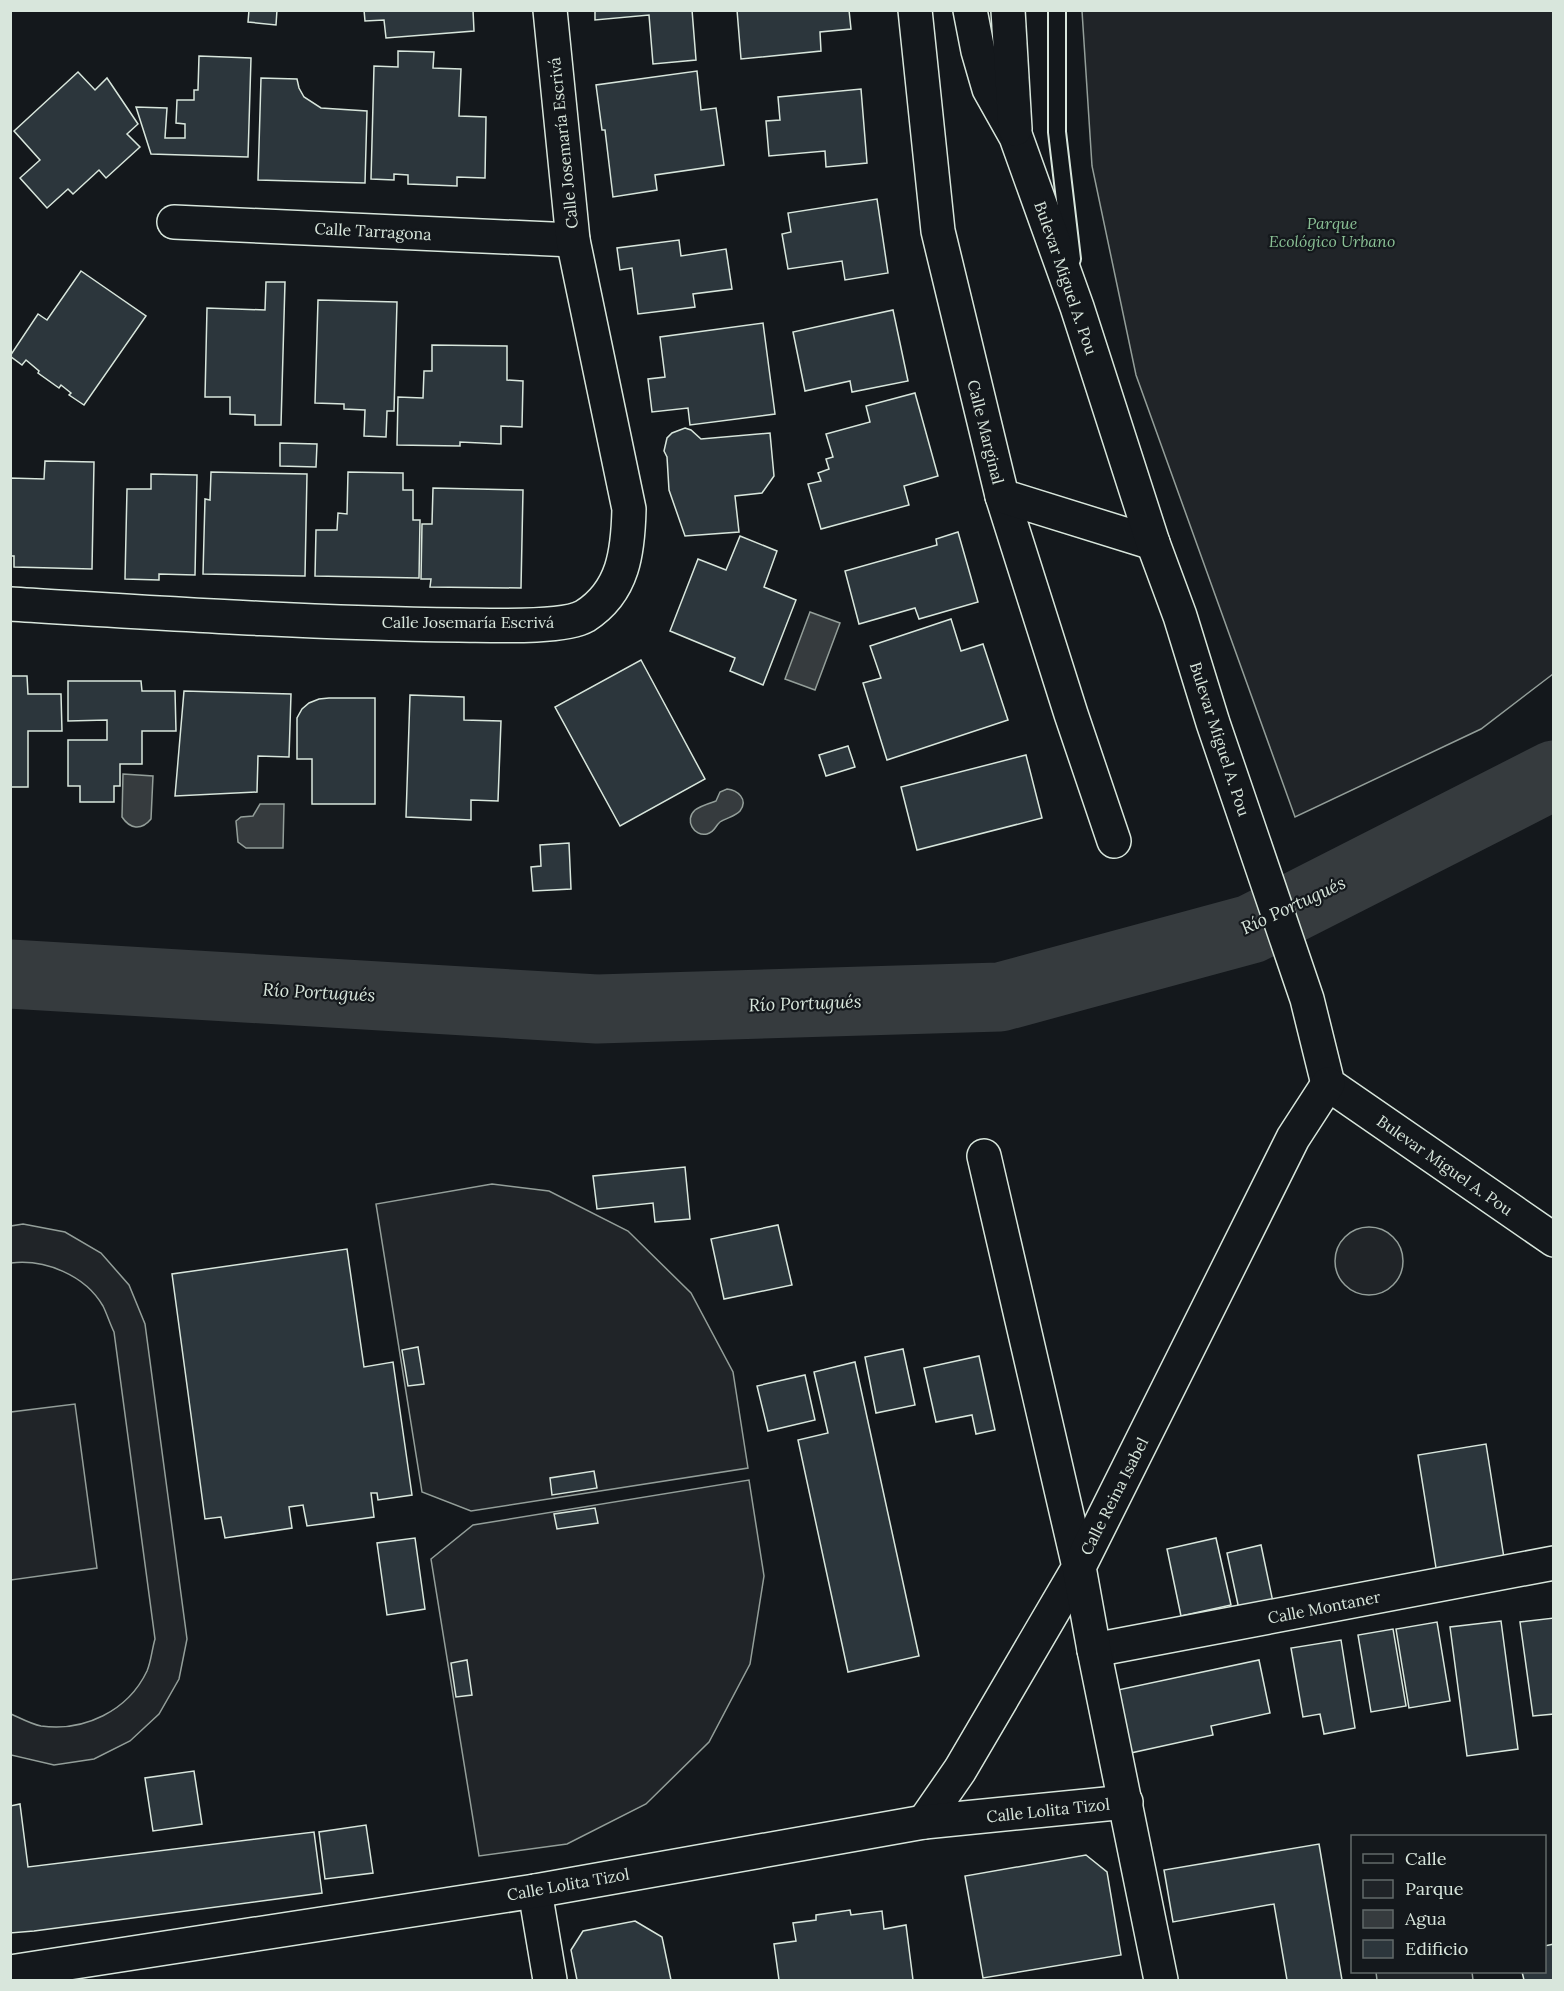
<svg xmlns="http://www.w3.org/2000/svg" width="1564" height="1991" viewBox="0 0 1564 1991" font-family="Lora,serif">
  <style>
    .green { fill: #202428; stroke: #939e99; stroke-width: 1.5 }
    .water { fill: #363b3e; stroke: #939e99; stroke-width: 1.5 }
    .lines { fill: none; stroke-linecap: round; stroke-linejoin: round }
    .river { stroke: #363b3e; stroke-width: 69 }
    .building { fill: #2c363c; stroke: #d8e6dc; stroke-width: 1.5 }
    .service-casing { stroke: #d8e6dc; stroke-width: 20 }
    .minor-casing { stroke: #d8e6dc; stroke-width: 36 }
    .primary-casing { stroke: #d8e6dc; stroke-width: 36 }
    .service { stroke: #14181c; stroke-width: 16 }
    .minor { stroke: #14181c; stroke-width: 33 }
    .primary { stroke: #14181c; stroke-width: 33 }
    .labels { text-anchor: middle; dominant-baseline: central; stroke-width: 4.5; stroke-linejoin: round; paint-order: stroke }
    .street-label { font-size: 16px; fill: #d8e6dc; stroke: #14181c }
    .park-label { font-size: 16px; font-style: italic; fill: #8ac095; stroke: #14181c }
    .water-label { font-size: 18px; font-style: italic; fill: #d8e6dc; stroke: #14181c }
  </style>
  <rect width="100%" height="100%" fill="#14181c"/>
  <g class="green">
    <path d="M1082,11H1553V674L1481,729L1295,817L1136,375L1092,166Z"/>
    <path d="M492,1184L549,1191L628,1231L691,1293L733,1372L748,1468L471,1511L422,1492L376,1204Z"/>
    <path d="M23,1224L65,1232L101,1253L129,1285L145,1324L187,1639L179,1679L159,1714L130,1741L94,1759L54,1765L11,1755V1714C20,1718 31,1724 41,1726C84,1732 128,1711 147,1671C151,1662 152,1649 155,1639L114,1332C110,1324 107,1314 103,1306C85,1275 45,1259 11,1263V1226Z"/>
    <circle cx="1369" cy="1261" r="34"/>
    <path d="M75,1404L97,1568L11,1580V1412Z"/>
    <path d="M749,1480L764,1576L750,1664L709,1742L646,1804L567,1844L479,1856L431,1559L473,1525Z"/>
    <path d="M1376,1972H1472L1473,1980H1377Z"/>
  </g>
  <g class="water">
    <path d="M810,612L840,623L815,690L785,679Z"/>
    <path d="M123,774L153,776L151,819C141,831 130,829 122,817Z"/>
    <path d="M727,789C737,790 749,799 740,811C736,816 726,818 720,822C715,826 715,832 707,834C694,837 684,820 695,810C700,806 710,803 716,801L720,792Z"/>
    <path d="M260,804H284L283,848H246L238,842L236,821L241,817L253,816Z"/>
  </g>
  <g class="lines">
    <path class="river" d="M10,974L597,1009L1000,997L1251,929L1554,775"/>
  </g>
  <g class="building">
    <path d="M249,10H277L276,25L248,22Z"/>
    <path d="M364,10H473L474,31L386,38L384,20L365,21Z"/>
    <path d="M595,10H692L696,60L653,64L649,15L595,20Z"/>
    <path d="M737,10H849L851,29L820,32L821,51L741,59Z"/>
    <path d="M398,51L434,52L433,68L461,69L459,116L486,117L485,178L457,177V186L408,184V175L394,174V180L371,179L374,66L398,67Z"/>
    <path d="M199,56L251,58L248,157L151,154L136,107L167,108L165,138H185V124L176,123L177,100H194V90H198Z"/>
    <path d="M697,71L701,110L716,108L724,165L655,175L657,190L613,197L605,130H602L596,85Z"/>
    <path d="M78,72L95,90L107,78L138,124L127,134L140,147L106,178L99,170L73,194L68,189L47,208L20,178L40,160L14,131Z"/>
    <path d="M261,78L297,79L299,88L304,97L321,108L367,111L365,183L258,180Z"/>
    <path d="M861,89L867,163L826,167L825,151L769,156L766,121L780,120L778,97Z"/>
    <path d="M877,199L888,273L845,280L842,261L788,269L782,234L791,232L788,213Z"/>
    <path d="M679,240L681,256L726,249L732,289L693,294L695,307L638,314L632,268L620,270L617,248Z"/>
    <path d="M81,271L146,316L84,405L69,395L71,393L61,385L59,388L38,373L39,371L26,360L22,365L10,356L38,314L47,320Z"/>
    <path d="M266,282H285L281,425H255V415L230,414V397H205L207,308L265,310Z"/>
    <path d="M318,300L397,302L394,411H387L386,437L364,436L365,410L344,409V404L315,403Z"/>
    <path d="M893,310L908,381L852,392L850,381L805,391L793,332Z"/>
    <path d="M763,323L775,414L690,425L688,408L652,412L648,379L665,377L660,337Z"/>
    <path d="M432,345L507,346V380L523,381L522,427L501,426V444L460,442V446L397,445L398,397L423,398L424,371H432Z"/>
    <path d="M915,393L938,476L904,486L909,505L821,529L808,484L821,481L818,473L829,469L826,459L833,457L826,434L870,422L866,406Z"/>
    <path d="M685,428L691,430L701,439L770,433L774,476L762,493L735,496L739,532L685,536L669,490L667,457L664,451L667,438L672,433Z"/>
    <path d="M280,443L317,444L316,467L280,466Z"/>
    <path d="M45,461L94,462L92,569L14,567V556H10V478L44,479Z"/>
    <path d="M211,472L307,474L305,576L203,574L205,499L210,500Z"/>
    <path d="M348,472L403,473V490H413V520H420L419,578L315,576L316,530H337L338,513L347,514Z"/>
    <path d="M151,474L197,475L195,575L159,574V580L125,579L127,489H151Z"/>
    <path d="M433,488L523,490L521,588L430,587L431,579H421L422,524H432Z"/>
    <path d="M958,532L978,602L919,619L915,608L859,624L845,571L937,545L936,539Z"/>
    <path d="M740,536L777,551L764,587L796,600L763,685L730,671L735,658L670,631L698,559L726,570Z"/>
    <path d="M951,619L961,651L983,644L1008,720L887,760L863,683L881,678L870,646Z"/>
    <path d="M641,660L705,779L620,826L555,707Z"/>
    <path d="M10,676H27L28,694H61L62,731H28V787H10Z"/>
    <path d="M68,681H141L142,691H175L176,731H142V764H120V786H114V802H80V786H68V740H107V720L68,721Z"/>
    <path d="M184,691L291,694L289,757L258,756L257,792L175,796Z"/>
    <path d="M410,695L464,697V720L501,721L498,801L471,800V820L406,817Z"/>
    <path d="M329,698H375V804H312V759H297V718L302,709L309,703L319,699Z"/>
    <path d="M848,746L855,767L826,776L819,755Z"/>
    <path d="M1026,755L1042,818L917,850L901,787Z"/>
    <path d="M569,843L571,889L533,891L531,867L541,866L540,845Z"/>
    <path d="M685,1167L690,1219L655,1222L653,1203L597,1209L593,1176Z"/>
    <path d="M778,1225L792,1285L724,1299L711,1239Z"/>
    <path d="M347,1249L364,1367L393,1362L412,1495L378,1500L377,1493H371L374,1517L307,1526L303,1505L289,1507L292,1528L225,1538L221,1517L205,1519L172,1274Z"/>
    <path d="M418,1347L424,1384L408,1386L402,1350Z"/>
    <path d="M903,1349L915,1405L876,1413L865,1357Z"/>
    <path d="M979,1356L995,1430L976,1434L972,1415L936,1422L924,1368Z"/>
    <path d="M855,1362L919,1656L848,1672L798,1440L828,1433L814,1372Z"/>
    <path d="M805,1375L815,1420L768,1431L757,1386Z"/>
    <path d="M1486,1444L1504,1558L1436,1568L1418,1455Z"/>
    <path d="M594,1471L597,1488L552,1495L550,1478Z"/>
    <path d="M595,1508L598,1523L557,1529L554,1514Z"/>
    <path d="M415,1538L425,1609L387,1615L377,1543Z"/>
    <path d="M1216,1538L1231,1605L1181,1616L1167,1549Z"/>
    <path d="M1261,1545L1274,1607L1240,1614L1227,1553Z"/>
    <path d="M1554,1618V1714L1533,1716L1520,1622Z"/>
    <path d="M1501,1621L1518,1749L1467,1756L1450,1627Z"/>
    <path d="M1437,1622L1450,1701L1409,1708L1396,1629Z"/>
    <path d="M1393,1629L1406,1706L1371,1712L1358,1635Z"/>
    <path d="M1341,1640L1355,1728L1324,1734L1320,1714L1303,1717L1291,1648Z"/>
    <path d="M467,1660L472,1695L456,1697L451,1663Z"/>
    <path d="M1259,1660L1270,1713L1211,1726L1213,1735L1126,1754L1113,1691Z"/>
    <path d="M194,1771L202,1824L153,1831L145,1778Z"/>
    <path d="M20,1804L28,1867L314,1832L322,1893L34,1931L10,1933V1806Z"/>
    <path d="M366,1825L373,1873L325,1879L319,1832Z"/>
    <path d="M1319,1844L1342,1980H1287L1274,1904L1173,1922L1164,1870Z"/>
    <path d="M1086,1855L1107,1872L1121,1955L983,1978L965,1876Z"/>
    <path d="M850,1910L851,1915L882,1911L884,1929L906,1925L913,1980H779L774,1944L796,1941L793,1923L816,1920V1915Z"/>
    <path d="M635,1921L662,1937L671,1980H577L571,1950L583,1931Z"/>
    <path d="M1554,1944V1980H1524L1522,1972H1544V1946Z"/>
  </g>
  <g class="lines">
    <g class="service-casing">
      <path id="service" d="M1057,10V132L1072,259"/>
    </g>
    <g class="minor-casing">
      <g id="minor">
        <path d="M915,10L938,231L1002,496L1071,714L1114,841"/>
        <path d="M174,222L573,240"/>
        <path d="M1002,496L1153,543"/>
        <path d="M10,604C160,613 309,623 459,625C486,625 563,629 585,616C624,591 628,551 629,509L573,240L550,10"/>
        <path d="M1094,1650L1554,1563"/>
        <path d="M924,1822L960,1770L1079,1567L984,1156"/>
        <path d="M535,1891L550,1980"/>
        <path d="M10,1972L535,1891L924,1822L1126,1802"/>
      </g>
    </g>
    <g class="primary-casing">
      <g id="primary">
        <path d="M970,10L978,51L989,89L1016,137L1077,307L1153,543L1180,616L1213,723L1307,999L1328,1084L1554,1240"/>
        <path d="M1008,10L1015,129"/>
        <path d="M1161,1980L1094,1650L1079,1567L1293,1138L1328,1084"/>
      </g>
    </g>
    <use href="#service" class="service"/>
    <use href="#minor" class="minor"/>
    <use href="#primary" class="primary"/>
  </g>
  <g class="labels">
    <g class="street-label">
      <text transform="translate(563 143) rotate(-96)">Calle Josemaría Escrivá</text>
      <text transform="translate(373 231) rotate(3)">Calle Tarragona</text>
      <text transform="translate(1066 278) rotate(71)">Bulevar Miguel A. Pou</text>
      <text transform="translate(986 432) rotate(76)">Calle Marginal</text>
      <text x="468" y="622">Calle Josemaría Escrivá</text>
      <text transform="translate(1220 739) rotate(72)">Bulevar Miguel A. Pou</text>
      <text transform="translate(1445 1165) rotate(35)">Bulevar Miguel A. Pou</text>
      <text transform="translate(1114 1496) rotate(-63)">Calle Reina Isabel</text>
      <text transform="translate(1324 1607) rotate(-11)">Calle Montaner</text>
      <text transform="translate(1048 1810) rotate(-6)">Calle Lolita Tizol</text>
      <text transform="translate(568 1884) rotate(-10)">Calle Lolita Tizol</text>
    </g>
    <g class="park-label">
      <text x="1332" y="223">Parque<tspan x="1332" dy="18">Ecológico Urbano</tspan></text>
    </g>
    <g class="water-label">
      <text transform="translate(1293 905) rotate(-25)">Río Portugués</text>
      <text transform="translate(319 992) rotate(3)">Río Portugués</text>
      <text transform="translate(805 1003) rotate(-2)">Río Portugués</text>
    </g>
  </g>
  <rect width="1564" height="1991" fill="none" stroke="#d8e6dc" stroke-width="24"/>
  <rect x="1351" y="1835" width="195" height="138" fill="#14181c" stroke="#626a69" stroke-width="1.5"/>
  <rect x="1363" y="1854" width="30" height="9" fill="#14181c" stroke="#626a69" stroke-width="1.5"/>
  <text x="1405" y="1865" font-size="18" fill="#d8e6dc">Calle</text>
  <rect x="1363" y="1880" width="30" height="18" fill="#202428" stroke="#626a69" stroke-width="1.5"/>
  <text x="1405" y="1895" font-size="18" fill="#d8e6dc">Parque</text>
  <rect x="1363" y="1910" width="30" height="18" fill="#363b3e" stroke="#626a69" stroke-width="1.5"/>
  <text x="1405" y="1925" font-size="18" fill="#d8e6dc">Agua</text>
  <rect x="1363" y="1940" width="30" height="18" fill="#2c363c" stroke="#626a69" stroke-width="1.5"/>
  <text x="1405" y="1955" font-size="18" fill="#d8e6dc">Edificio</text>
</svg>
